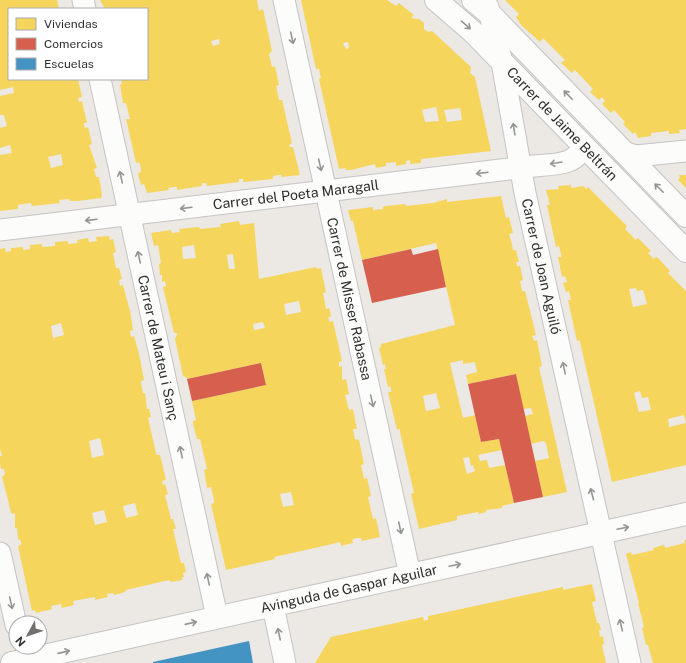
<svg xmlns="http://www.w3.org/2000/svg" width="686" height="663" viewBox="0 0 686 663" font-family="'Public Sans',sans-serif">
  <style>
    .homes { fill: #f6d55c; fill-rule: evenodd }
    .shops { fill: #d6604d }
    .schools { fill: #4393c3 }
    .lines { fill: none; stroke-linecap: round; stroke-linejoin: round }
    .street-casing { stroke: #c5c4c5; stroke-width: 23 }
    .secondary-casing { stroke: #c5c4c5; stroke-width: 24 }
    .street { stroke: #fcfcfb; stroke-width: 21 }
    .secondary { stroke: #fcfcfb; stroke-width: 22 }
    .oneway { stroke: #959594 }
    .labels { text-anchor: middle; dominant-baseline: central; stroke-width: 4; stroke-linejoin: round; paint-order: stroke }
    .street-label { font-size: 14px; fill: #2e2e2e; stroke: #fff }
  </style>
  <rect width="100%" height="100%" fill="#ece8e4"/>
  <g class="homes">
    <path d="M0,0H57L59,9H9V79H78L82,97L78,98L79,102L82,101L87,123H84V125L85,128L88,127L92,144L89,145L97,168L94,169L96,177H99L102,195L101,198L78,201H70L69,199L59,200L60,203L32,206L31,203L23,204L18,205V209L0,211V155L12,153L10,145L0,148V128L7,126L4,115H0V96L14,93L13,87L0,90ZM61,154L63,165L51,168L48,157Z"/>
    <path d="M100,0H257L259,11L263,9L272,51L269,54L272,67L275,66L279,85L276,86L279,100H282L292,143L289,145L290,147H293L300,175L281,177V175H278L273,176V179L243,182V179H239V182L207,186L206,183H202V186L196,187L177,190V187H174L168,188L169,190L147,193L144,184L141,185L138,173L141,172L140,164L139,162L136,163L126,119H130L126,103H123L120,84H122L121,79H147V9H105ZM219,39L220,44L213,46L211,41Z"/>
    <path d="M301,0H387L396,6L399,3L414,15L411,18L419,19L424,23V29L428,32L432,31L471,67L470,73L475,77L491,151L421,159V163L410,164V160L406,161V164L396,166V162L386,163V166L376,168L375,164L351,170H346V168L339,169L319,79L321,78L319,69H316ZM348,42L349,48L346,49L343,43ZM436,107L439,121L425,122L422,110ZM460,108L462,120L447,122L444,110Z"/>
    <path d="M505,0H686V129L679,130L680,133L669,134V131L651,133V136L638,138L635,132L633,134L623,124L625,122L614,110L611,113L602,104L605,101L602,97L599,100L590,92L593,89L575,70L572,73L561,63L565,60L543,38L540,42L521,25L516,17L519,14Z"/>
    <path d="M679,175H686V188L678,180L680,177Z"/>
    <path d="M571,185V188L583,186L586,189L588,187L627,226L625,229L633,237L635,240L638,238L651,251L648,253L654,259L656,257L658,258L670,271L668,273L686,291V423L684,415L668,419L669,427L686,423V465L612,482L580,342V340L577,341L568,300H571L569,291L566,292L563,283L567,282L565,276L562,277L558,257H561V254L559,246L556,247L547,205H550L546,190L559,189L558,186ZM636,288L637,291L643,290L647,304L633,307L629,289ZM640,391L642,398L648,397L651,410L639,412L634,393Z"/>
    <path d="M501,196L506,218L509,217L513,233L509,234L512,244L513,250H516L519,262H516L517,266H520L523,280L520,281L522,291H525L536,335L532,336L533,338L534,341L537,340L542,366L539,367L567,492L543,497L535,461L549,458L546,443L543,441L531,444L525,416L533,414L531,408L523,409L516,374L468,384L466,375L477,372L475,362L463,364V360L450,363L463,418L475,415L481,442L499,439L502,450L478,455L480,461L487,460L489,468L505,465L514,503L502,506V508L486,510V512L479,514L478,512L457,516V520L419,529L411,494L414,493L400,432V429L397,430L388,392H391V388L390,386L388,387L384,369H386L385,364L383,365L379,348L381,347V344L455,325L436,243L362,260L353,221H351L348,210L373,207V210L383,209V207L386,206L405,204L406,206L433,203L447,199V202ZM436,393L440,408L426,411L423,396ZM469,457L471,466L473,465L475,471L467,474L463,458Z"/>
    <path d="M239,221L240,225L254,223L259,279L316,267L317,269L321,268L326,293H323L326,309L329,308L331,316L328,318L330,322L333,321L342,361L339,362V367L342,366V380L346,379L349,394L345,395L349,410L353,409L357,429H353L355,439L359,440L364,464L361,465L364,479L367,478L371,496L368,497L373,519L376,518L380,537L362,541L361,538H356L352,540L353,543L341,546L340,542L328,545L274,557L275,559L226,570L211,504L214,503V500L211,487L207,488L204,470L207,469L200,439H197L193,424V421L196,420L192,401L266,385L262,368L261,363L187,379L186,377L183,376L175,339L177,335V333H174L163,287L166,286L165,281L162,282V275H160L159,264L161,263L158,245L154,246L151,233L171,230L172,233L180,232L179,229L199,227L200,229L221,227L220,224ZM194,245L196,258L183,259L182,247ZM233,254L235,269H229L227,255ZM299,301L301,312L286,315L284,304ZM263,322L265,328L254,330L253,324ZM291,492L294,505L283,507L280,494Z"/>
    <path d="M109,236L110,240L113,239L116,252L113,253L116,268H119L122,279L119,280L120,286L123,285L130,311L133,330L130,331L131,337L134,336L139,354L144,380L141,381V383L143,393H145L147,409H149L151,417L148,418L156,453L157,455H160L166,480L162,481L163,485L165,484L168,494L165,495L171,519H173L176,529H173L181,563H184L186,572L183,573L184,577H182V580L171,582L169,580L126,590L125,592L114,595L113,593L107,594L108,597L95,600V597L73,601L74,605L62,608L61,604L51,606L52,609L36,613L35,610L32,611L18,546L21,545V543L20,539L18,540L17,528H15V514L11,513L7,496L2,477L5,474L4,469H1L0,464V456H2L0,449V249L5,248L6,252L11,251V248L23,247V250L30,249V245L42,244V247L55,246V242L68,241V244L78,243L77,240L88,238L89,242L97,241L96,237ZM61,323L64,335L53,338L51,326ZM100,438L104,455L92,458L89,441ZM135,503L138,515L126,518L123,506ZM104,510L107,522L95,525L92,513Z"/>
    <path d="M684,540H686V663H653L648,645H646L642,628L644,627L638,603H639L626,554L631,552L632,555L654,550L653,548L664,545L665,548L685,543Z"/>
    <path d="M592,584L596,601L592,602L597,623H599L601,630H599L600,637L603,636L604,644L602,645L606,663H315L331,637L423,617L424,621L426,620H428V616L447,612L563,587V590Z"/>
  </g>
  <g class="shops">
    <path d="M411,249L413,255L438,249L446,287L372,303L362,260Z"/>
    <path d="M261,363L266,385L192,401L187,379Z"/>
    <path d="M516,374L543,497L514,503L499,439L481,442L468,384Z"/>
  </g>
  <path class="schools" d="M249,641L253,663H153V662Z"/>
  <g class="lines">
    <g class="street-casing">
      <g id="street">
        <path d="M83,0L85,9"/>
        <path id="s1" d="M284,0L410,575"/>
        <path id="s2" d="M488,7L502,62L525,193L630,663"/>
        <path id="s3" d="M100,79L217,617"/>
        <path d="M623,152L636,156L686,151"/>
        <path id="s4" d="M0,230L534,166C551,164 579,166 582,145"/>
        <path d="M0,553L16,625"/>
        <path d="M273,606L285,663"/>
      </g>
    </g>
    <g class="secondary-casing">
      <g id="secondary">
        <path id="s5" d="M436,0L473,32L686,251"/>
        <path d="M473,0L491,15L686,216"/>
        <path id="s6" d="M12,663L686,514"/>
      </g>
    </g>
    <use href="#street" class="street"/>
    <use href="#secondary" class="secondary"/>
  </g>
  <defs><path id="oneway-shaft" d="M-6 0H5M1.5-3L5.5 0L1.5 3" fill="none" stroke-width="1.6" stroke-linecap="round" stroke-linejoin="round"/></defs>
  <g class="oneway">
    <use href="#oneway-shaft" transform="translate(466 25) rotate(41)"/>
    <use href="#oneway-shaft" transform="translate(292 38) rotate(78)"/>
    <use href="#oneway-shaft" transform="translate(568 95) rotate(-134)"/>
    <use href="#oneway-shaft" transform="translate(514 129) rotate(-99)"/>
    <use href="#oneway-shaft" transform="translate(556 163) rotate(171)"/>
    <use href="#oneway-shaft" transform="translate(320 165) rotate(77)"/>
    <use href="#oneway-shaft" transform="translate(482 173) rotate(173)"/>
    <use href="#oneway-shaft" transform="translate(121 177) rotate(-102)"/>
    <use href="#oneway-shaft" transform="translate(659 188) rotate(-135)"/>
    <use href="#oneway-shaft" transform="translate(186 208) rotate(173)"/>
    <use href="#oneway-shaft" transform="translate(91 220) rotate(173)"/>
    <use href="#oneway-shaft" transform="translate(139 257) rotate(-102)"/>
    <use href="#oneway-shaft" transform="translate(564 368) rotate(-102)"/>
    <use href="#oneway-shaft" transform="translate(372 401) rotate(77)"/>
    <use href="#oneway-shaft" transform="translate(181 452) rotate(-102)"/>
    <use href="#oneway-shaft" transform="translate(592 494) rotate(-105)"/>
    <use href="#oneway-shaft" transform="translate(400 528) rotate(78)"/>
    <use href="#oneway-shaft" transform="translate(623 528) rotate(-12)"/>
    <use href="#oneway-shaft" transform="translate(455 565) rotate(-12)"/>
    <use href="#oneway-shaft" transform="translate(208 579) rotate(-102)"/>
    <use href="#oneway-shaft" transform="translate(11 603) rotate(77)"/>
    <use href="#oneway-shaft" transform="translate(191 623) rotate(-13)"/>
    <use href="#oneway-shaft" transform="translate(621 625) rotate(-103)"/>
    <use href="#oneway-shaft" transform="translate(279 634) rotate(-102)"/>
    <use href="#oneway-shaft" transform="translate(64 652) rotate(-13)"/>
  </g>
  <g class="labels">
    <g class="street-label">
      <text stroke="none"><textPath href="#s5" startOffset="177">Carrer de Jaime Beltrán</textPath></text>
      <text stroke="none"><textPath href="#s4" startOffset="298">Carrer del Poeta Maragall</textPath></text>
      <text stroke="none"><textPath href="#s2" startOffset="265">Carrer de Joan Aguiló</textPath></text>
      <text stroke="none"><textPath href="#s1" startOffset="306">Carrer de Misser Rabassa</textPath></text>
      <text stroke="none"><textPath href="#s3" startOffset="275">Carrer de Mateu i Sanç</textPath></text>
      <text stroke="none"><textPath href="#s6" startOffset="345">Avinguda de Gaspar Aguilar</textPath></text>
    </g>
  </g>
  <rect x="8" y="8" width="140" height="72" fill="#ffffff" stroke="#ababab"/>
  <rect x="16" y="18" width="20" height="12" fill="#f6d55c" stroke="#ababab"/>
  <text x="44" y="28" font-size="12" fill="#2e2e2e">Viviendas</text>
  <rect x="16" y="38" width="20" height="12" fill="#d6604d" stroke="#ababab"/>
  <text x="44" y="48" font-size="12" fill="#2e2e2e">Comercios</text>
  <rect x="16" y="58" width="20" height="12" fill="#4393c3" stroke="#ababab"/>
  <text x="44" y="68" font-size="12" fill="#2e2e2e">Escuelas</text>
  <g transform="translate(28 635) rotate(230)"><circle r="19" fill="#ffffff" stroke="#ababab"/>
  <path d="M0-3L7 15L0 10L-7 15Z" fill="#706f6e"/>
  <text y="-6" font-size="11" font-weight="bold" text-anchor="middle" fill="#2e2e2e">N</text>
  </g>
</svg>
